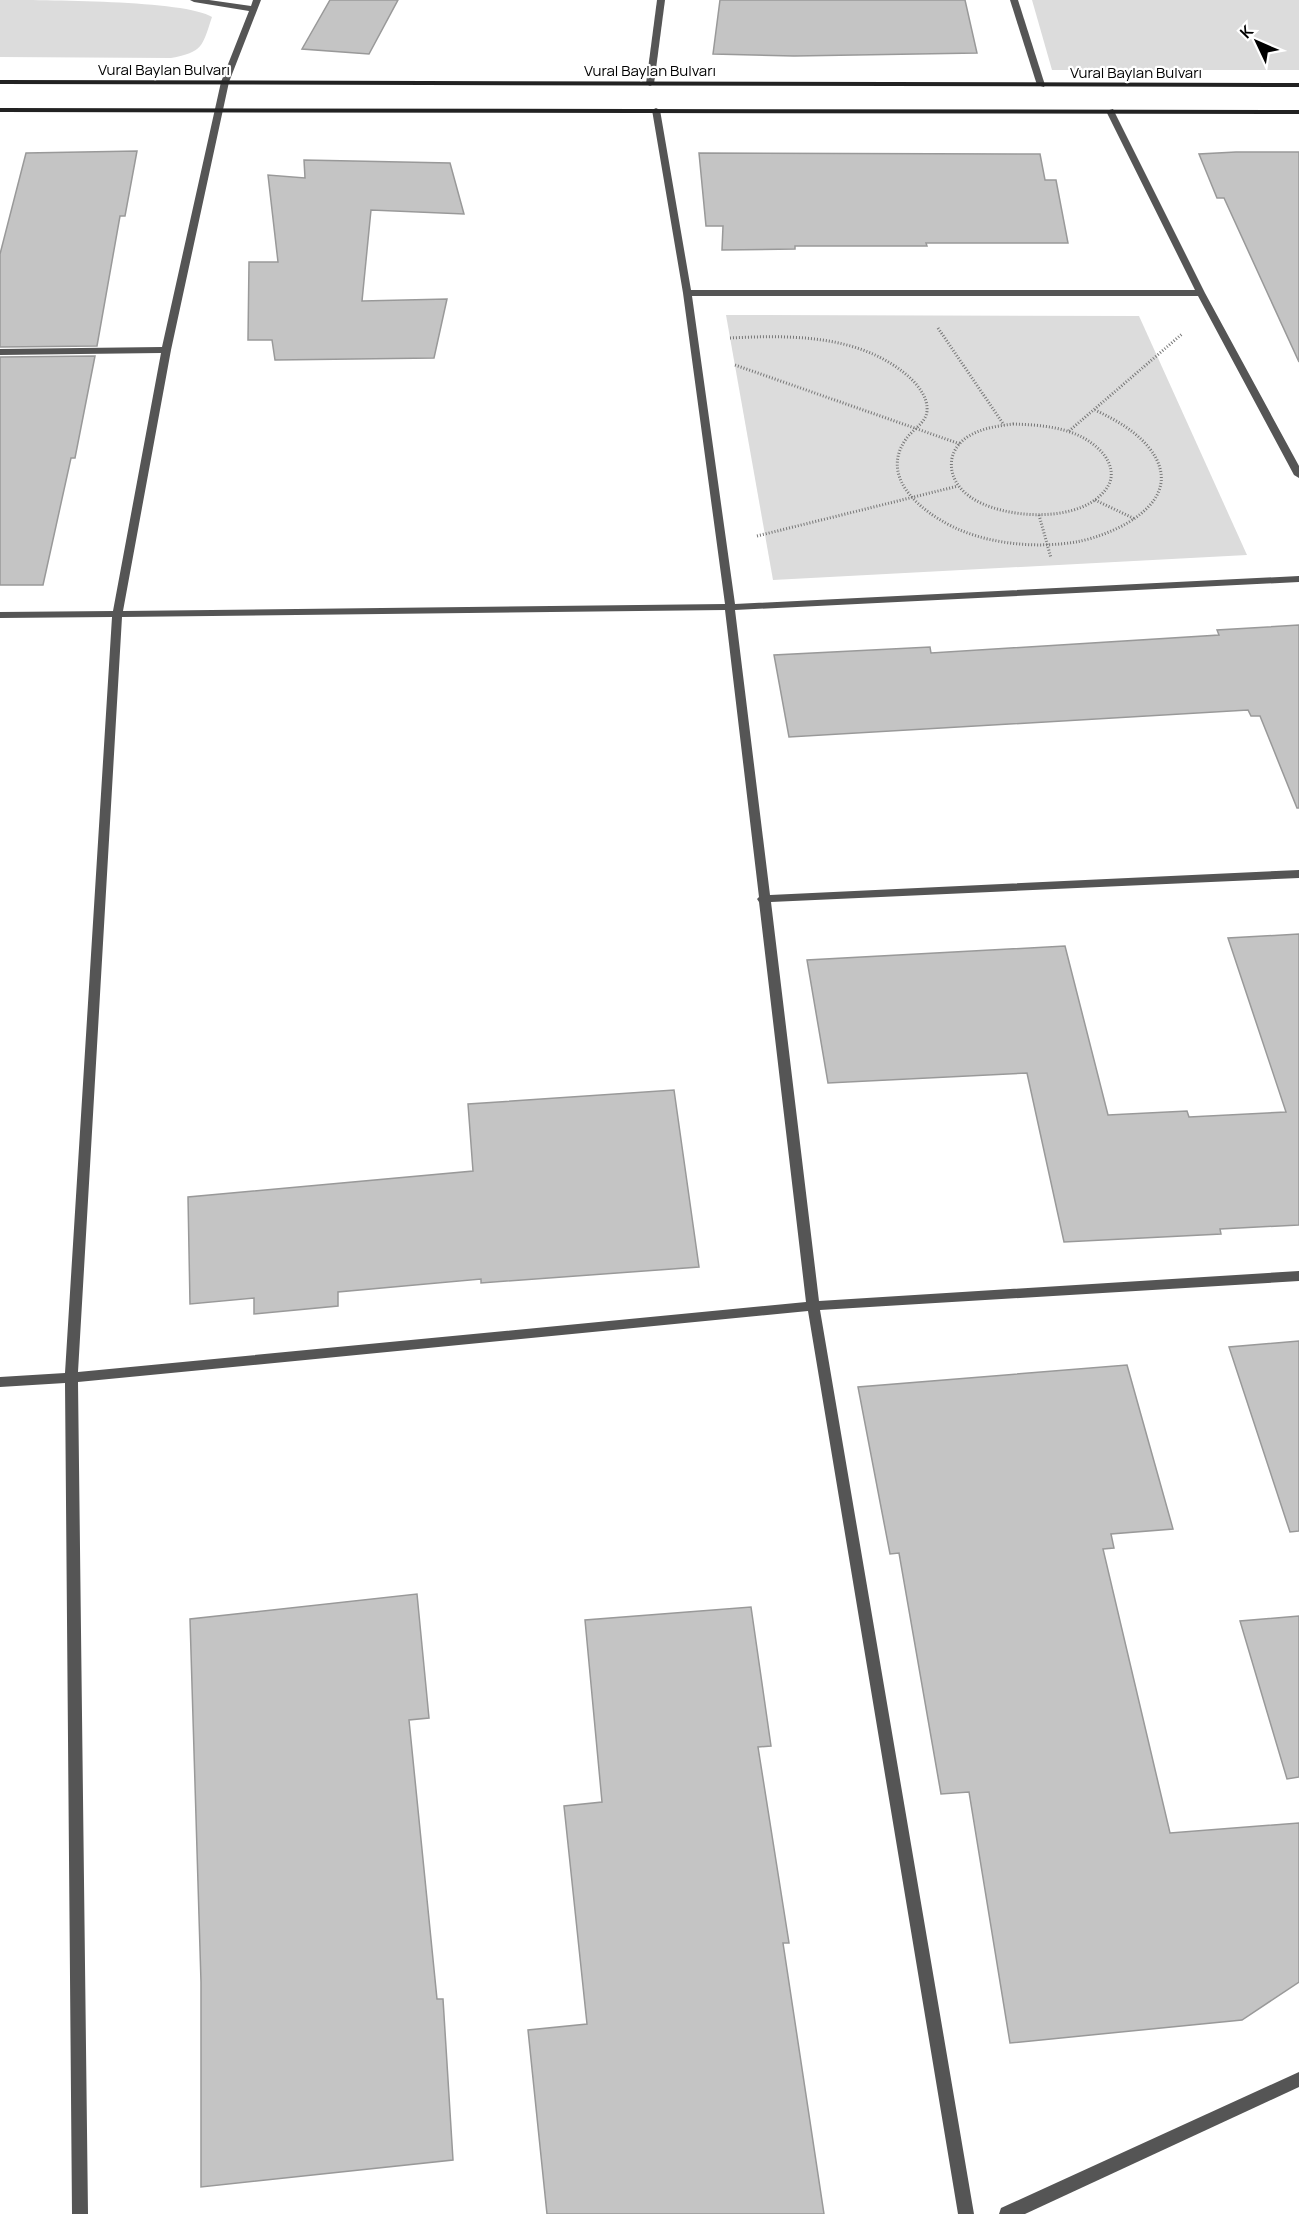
<svg xmlns="http://www.w3.org/2000/svg" width="1299" height="2214" viewBox="0 0 1299 2214" font-family="Manrope,sans-serif">
  <style>
    .green { fill: #dcdcdc }
    .building { fill: #c4c4c4; stroke: #999; stroke-width: 1.5 }
    .lines { fill: none; stroke-linecap: round; stroke-linejoin: round }
    .path { stroke: #777; stroke-width: 3; stroke-dasharray: 1 2; stroke-linecap: butt }
    .minor { fill: #555; fill-rule: evenodd }
    .secondary { fill: #222; fill-rule: evenodd }
    .labels { text-anchor: middle; dominant-baseline: central; stroke-width: 4.5; stroke-linejoin: round; paint-order: stroke }
    .far-street-label { font-size: 15px; fill: #000; stroke: #fff }
  </style>
  <rect width="100%" height="100%" fill="#fff"/>
  <g class="green">
    <path d="M0,0C41,0 186,0 212,17C202,47 203,52 171,58L0,57Z"/>
    <path d="M1032,0H1299V70H1052Z"/>
    <path d="M726,315L1139,316L1247,555L773,580Z"/>
  </g>
  <g class="building">
    <path d="M330,0H398L369,54L302,49Z"/>
    <path d="M720,0H965L977,53L794,56L713,54Z"/>
    <path d="M137,151L125,216H120L97,346L0,347V254L26,153Z"/>
    <path d="M1236,152H1299V362L1224,198H1217L1199,154Z"/>
    <path d="M699,153L1040,154L1045,180H1056L1068,243H926L927,246H795V249L722,250L723,226H706Z"/>
    <path d="M304,160L450,163L464,214L371,210L362,301L447,299L434,358L275,360L272,340H248L249,262H278L268,175L305,178Z"/>
    <path d="M95,356L75,458H71L43,585H0V357Z"/>
    <path d="M1299,625V808H1297L1260,716H1251L1248,710L789,737L774,655L930,647L931,653L1219,635L1217,630Z"/>
    <path d="M1299,934V1225L1220,1229L1221,1234L1064,1242L1027,1073L828,1083L807,960L1065,946L1108,1115L1187,1111L1189,1117L1286,1112L1228,938Z"/>
    <path d="M674,1090L699,1267L481,1283V1279L338,1292V1306L254,1314V1298L190,1304L188,1197L473,1171L468,1104Z"/>
    <path d="M1299,1341V1531L1290,1532L1229,1347Z"/>
    <path d="M1127,1365L1173,1529L1111,1534L1114,1548L1103,1549L1170,1833L1299,1823V1982L1242,2020L1010,2043L969,1792L941,1794L899,1553L890,1554L858,1387Z"/>
    <path d="M417,1594L429,1718L409,1720L437,1999H443L453,2160L201,2187V1982L190,1619Z"/>
    <path d="M751,1607L771,1746L758,1747L789,1943H783L824,2214H547L528,2030L587,2024L564,1806L602,1802L585,1620Z"/>
    <path d="M1299,1616V1777L1287,1779L1240,1621Z"/>
  </g>
  <g class="lines">
    <g class="path">
      <path d="M938,328L1004,425"/>
      <path d="M730,338C790,335 859,334 908,376C918,385 928,397 927,411C926,423 912,430 906,439C877,480 927,516 960,530C996,545 1039,548 1076,542C1118,534 1189,500 1150,449C1136,431 1116,420 1095,410"/>
      <path d="M735,365L960,444"/>
      <path d="M1013,424C1046,425 1083,428 1105,456C1111,465 1114,476 1108,486C1085,525 1001,520 969,496C947,480 944,451 969,436C982,428 998,426 1013,424Z"/>
      <path d="M1069,431L1182,334"/>
      <path d="M1095,500L1135,519"/>
      <path d="M1039,515L1051,558"/>
      <path d="M757,536L958,486"/>
    </g>
    <g class="minor">
      <path d="M190,0H209L251,6L253,0H261L229,82L171,350L123,611L725,604L683,293L652,110L656,108L660,110L691,290H1195L1106,111L1113,109L1205,293L1299,466V478L1294,475L1198,296H692L735,604L1299,576V582L735,610L770,895L1299,870V878L771,902L819,1301L1299,1271V1281L820,1310L974,2214H958L808,1311L78,1382L88,2214H72L65,1383L0,1387V1377L65,1373L112,617L0,618V612L113,611L161,353L0,355V349L162,347L221,82L249,11L194,2ZM725,610L759,897L757,899L759,902L806,1302L78,1372L122,617Z"/>
      <path d="M657,0H665L654,84L650,86L646,84Z"/>
      <path d="M1010,0H1018L1045,85L1044,87L1037,85Z"/>
      <path d="M1299,2072V2087L1025,2214H999L1001,2208Z"/>
    </g>
    <g class="secondary">
      <path d="M0,80L1299,83V87L0,84Z"/>
      <path d="M0,108L1299,110V114L0,112Z"/>
    </g>
  </g>
  <g class="labels">
    <g class="far-street-label">
      <text x="164" y="69">Vural Baylan Bulvarı</text>
      <text x="650" y="70">Vural Baylan Bulvarı</text>
      <text x="1136" y="72">Vural Baylan Bulvarı</text>
    </g>
  </g>
  <g transform="translate(1257 42) rotate(314)" stroke="#ffffff" stroke-width="4.5" paint-order="stroke">
  <path d="M0-4.5L10 22L0 15L-10 22Z" fill="#000000"/>
  <text y="-9" font-size="16" font-weight="bold" text-anchor="middle" fill="#000000">K</text>
  </g>
</svg>
